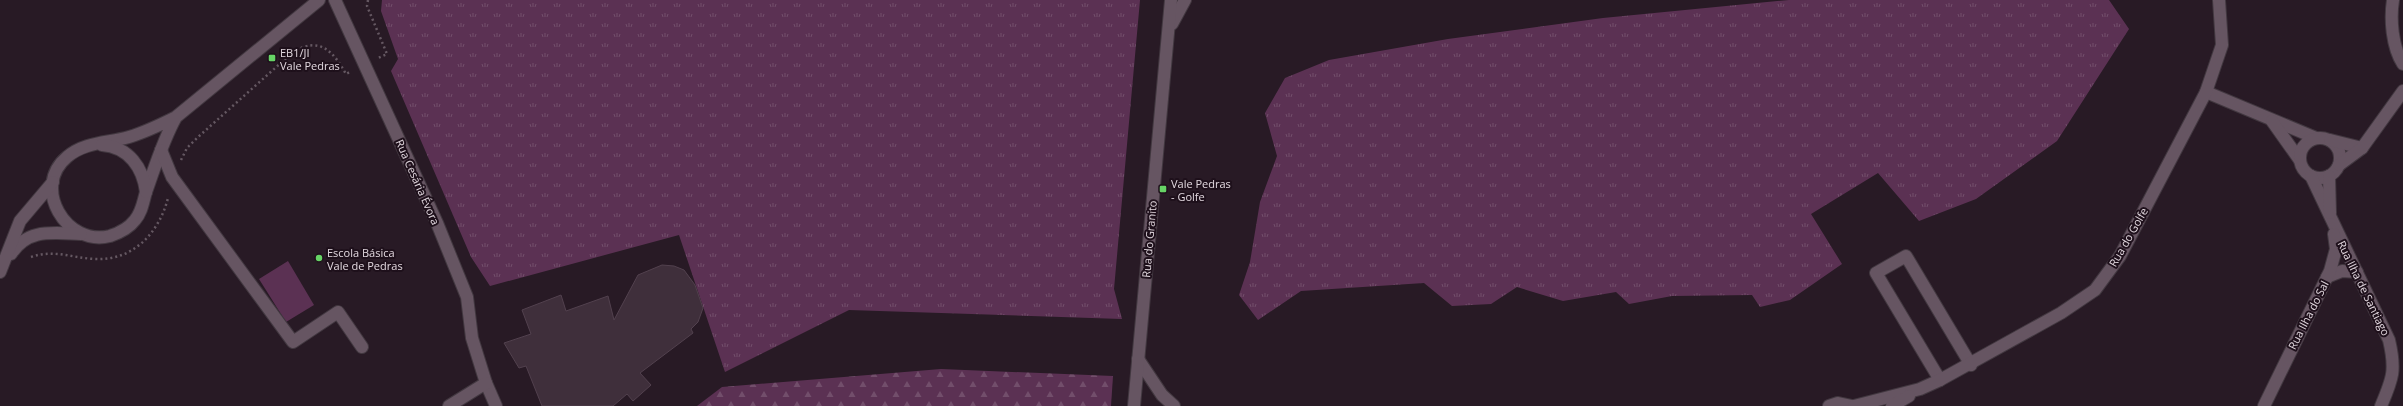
<svg xmlns="http://www.w3.org/2000/svg" width="2403" height="406" viewBox="0 0 2403 406" font-family="'Open Sans',sans-serif">
  <style>
    .grass { fill: url(#grass-tufts) }
    .forest { fill: url(#forest-firs) }
    .park { fill: #5b3153 }
    .building { fill: #3f2f3b; stroke: #52414e }
    .lines { fill: none; stroke-linecap: round; stroke-linejoin: round }
    .minor-casing { stroke: #423840; stroke-width: 14 }
    .path { stroke: #655862; stroke-width: 2.5; stroke-dasharray: 2 3; stroke-linecap: butt }
    .minor { stroke: #665562; stroke-width: 12 }
    .poi-dot { fill: #67d466; stroke: #1e101b; stroke-width: 1.5 }
    .labels { text-anchor: middle; dominant-baseline: central; stroke-width: 4; stroke-linejoin: round; paint-order: stroke }
    .poi-label { font-size: 11px; fill: #e2d8df; stroke: #1e101b; text-anchor: start }
    .street-label { font-size: 11px; fill: #e2d8df; stroke: #1e101b }
  </style>
  <defs>
    <pattern id="grass-tufts" width="24" height="20" patternUnits="userSpaceOnUse"><rect width="24" height="20" fill="#5b3153"/><path d="M3 7l-1-3M5 7V3M7 7l1-3M15 17l-1-3M17 17v-4M19 17l1-3" fill="none" stroke="#724e6b"/></pattern>
    <pattern id="forest-firs" width="22" height="20" patternUnits="userSpaceOnUse"><rect width="22" height="20" fill="#5b3153"/><path d="M5 1l3.5 6h-7zM16 11l3.5 6h-7z" fill="#724e6b"/></pattern>
  </defs>
  <rect width="100%" height="100%" fill="#281a25"/>
  <g class="grass">
    <path d="M382,0H1140L1114,289L1122,319L849,310L725,372L679,235L490,286L471,257L391,71L398,59L381,11Z"/>
    <path d="M1789,0H2109L2129,29L2057,141L1976,199L1919,221L1878,173L1811,214L1842,264L1790,300L1760,307L1752,295L1672,296L1629,304L1616,292L1563,301L1517,287L1491,304L1452,306L1424,283L1301,291L1258,320L1239,295L1250,262L1260,202L1277,156L1265,113L1285,78L1329,60L1448,39L1603,18Z"/>
  </g>
  <path class="forest" d="M941,369L1113,376L1111,406H697L722,387Z"/>
  <path class="park" d="M288,261L314,305L286,322L259,279Z"/>
  <path class="building" d="M662,265L674,266L684,270L695,285L703,308L698,322L691,329L693,333L640,373L651,385L633,401L627,394L613,406H542L526,366L519,368L504,343L531,334L522,310L561,295L566,311L608,296L614,320L638,275Z"/>
  <g class="lines">
    <g class="minor-casing">
      <g id="minor">
        <path d="M335,0L437,223L467,297L472,338L486,383L496,406"/>
        <path d="M2393,0C2390,19 2392,47 2403,64"/>
        <path d="M1172,24L1185,0"/>
        <path d="M2206,92L2316,138"/>
        <path d="M176,117C163,140 155,167 146,192C143,202 142,212 135,220C129,228 119,233 110,236C66,247 31,187 67,157C84,142 108,143 129,137C146,132 160,125 176,117L319,0"/>
        <path d="M2272,121L2299,159"/>
        <circle cx="2320" cy="158" r="20"/>
        <path d="M2330,140L2362,148"/>
        <path d="M102,145C129,147 143,168 146,192"/>
        <path d="M161,150L172,177L293,342L338,312L362,347"/>
        <path d="M2339,165L2362,148L2403,91"/>
        <path d="M2311,176L2389,340C2396,370 2393,378 2381,406"/>
        <path d="M2329,176L2330,213"/>
        <path d="M11,254C28,228 52,233 81,234"/>
        <path d="M0,272L20,221L53,182"/>
        <path d="M2327,277L2342,271L2357,272"/>
        <path d="M1138,359L1162,395L1174,406"/>
        <path d="M1940,380L1876,273L1906,256L1971,365"/>
        <path d="M449,406L486,383"/>
        <path d="M1134,406L1171,0"/>
        <path d="M1829,406L1838,403L1852,406"/>
        <path d="M1854,406L1920,389L1940,380L2061,313L2095,290L2120,256L2206,92L2222,45L2219,0"/>
        <path d="M1892,406L1909,396"/>
        <path d="M2264,406L2330,271L2336,249L2334,234"/>
      </g>
    </g>
    <g class="path">
      <path d="M368,0L367,6L387,54L378,58"/>
      <path d="M181,160L187,148L197,138L293,52C320,36 333,51 346,74L350,72"/>
      <path d="M31,257C54,249 72,258 95,259C133,261 159,233 168,198"/>
    </g>
    <use href="#minor" class="minor"/>
  </g>
  <g class="poi-dot">
    <rect x="268" y="54" width="8" height="8" rx="2"/>
    <rect x="1159" y="185" width="8" height="8" rx="2"/>
    <circle cx="319" cy="258" r="4"/>
  </g>
  <g class="labels">
    <g class="poi-label">
      <text x="280" y="52">EB1/JI<tspan x="280" dy="13">Vale Pedras</tspan></text>
      <text x="1171" y="183">Vale Pedras<tspan x="1171" dy="13">- Golfe</tspan></text>
      <text x="327" y="252">Escola Básica<tspan x="327" dy="13">Vale de Pedras</tspan></text>
    </g>
    <g class="street-label">
      <text transform="translate(418 182) rotate(66)">Rua Cesária Évora</text>
      <text transform="translate(2128 237) rotate(-60)">Rua do Golfe</text>
      <text transform="translate(1149 239) rotate(-85)">Rua do Granito</text>
      <text transform="translate(2364 288) rotate(64)">Rua Ilha de Santiago</text>
      <text transform="translate(2308 315) rotate(-63)">Rua Ilha do Sal</text>
    </g>
  </g>
</svg>
